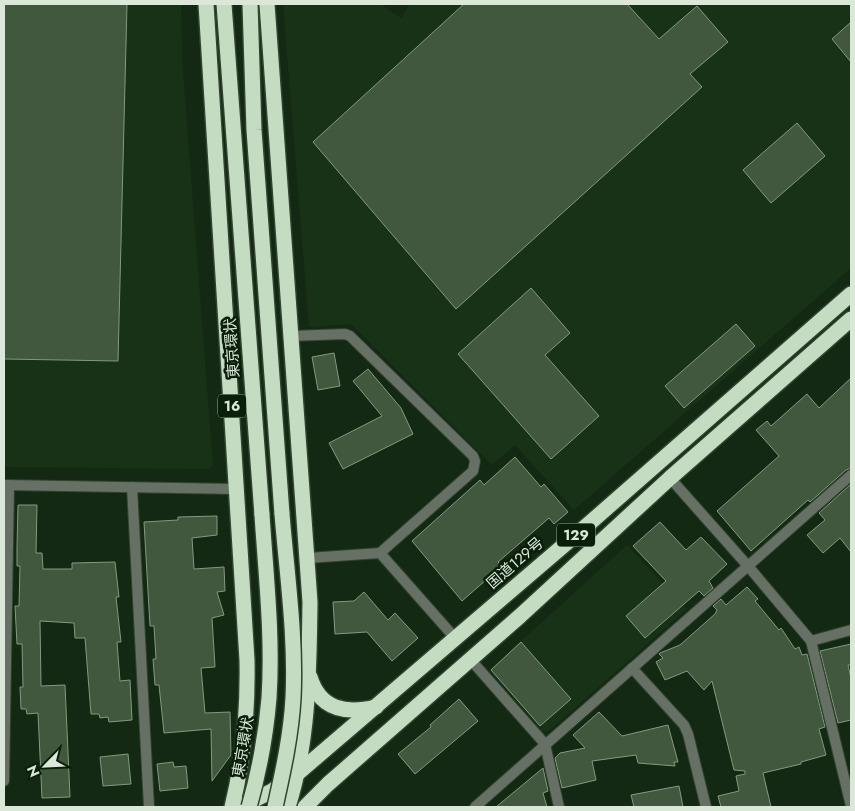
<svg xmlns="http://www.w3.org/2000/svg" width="855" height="811" viewBox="0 0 855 811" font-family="Jost,'Noto Sans JP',sans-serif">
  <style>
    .built { fill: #173216 }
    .building { fill: #41583f; stroke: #829b80 }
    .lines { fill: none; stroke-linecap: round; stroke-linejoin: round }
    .street-casing { stroke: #30442f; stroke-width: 12 }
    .highway-casing { stroke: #30442f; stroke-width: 18 }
    .street { stroke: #667065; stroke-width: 10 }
    .highway { stroke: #c4dcc2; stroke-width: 15 }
    .highway-bridge-casing { stroke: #30442f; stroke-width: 18; stroke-linecap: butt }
    .highway-bridge { stroke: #c4dcc2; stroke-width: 15 }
    .labels { text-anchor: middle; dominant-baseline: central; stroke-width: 5; stroke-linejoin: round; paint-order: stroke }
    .shield { fill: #0a1f0a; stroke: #9cab9b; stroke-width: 1 }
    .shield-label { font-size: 14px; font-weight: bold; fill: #dae7d9 }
    .street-label { font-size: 15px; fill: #dae7d9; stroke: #0a1f0a }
  </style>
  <rect width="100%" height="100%" fill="#142913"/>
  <g class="built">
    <path d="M4,4H181L182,59L213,466L209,469L4,467Z"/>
    <path d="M283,4H380L401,18L410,4H851V268L574,510L515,445L492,465L351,324L309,327Z"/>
    <path d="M627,545L687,609L549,731H542L489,670Z"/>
  </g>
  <g class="building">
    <path d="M4,4H127L118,361L4,359Z"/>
    <path d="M464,4H627L659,39L697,6L728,42L690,74L702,87L456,309L313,142Z"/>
    <path d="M851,22V62L832,39Z"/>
    <path d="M797,123L825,156L771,203L743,170Z"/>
    <path d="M531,288L570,333L545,355L599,416L551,459L458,354Z"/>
    <path d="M736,324L755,346L684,408L665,386Z"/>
    <path d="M334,353L340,386L318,390L312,357Z"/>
    <path d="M368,369L401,408L413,434L343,469L329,443L382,416L353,381Z"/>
    <path d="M851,378V468L846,470L810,502L808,500L751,551L717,511L779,456L756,430L767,421L771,426L807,394L819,408Z"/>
    <path d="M515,457L541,487L544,484L568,512L554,524L549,518L498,562L502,566L462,601L412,541L480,480L484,485Z"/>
    <path d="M851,484V552L840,538L823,553L807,535L825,520L819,513Z"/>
    <path d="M18,505H37L36,553H42L43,569H72V563L115,562L119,597H116L121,642H117L120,681L130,680L132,720L109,722L108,717L100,718L99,714H91L85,638H75L74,623L40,621L41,686L65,685L70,797L42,798L38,713L27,714L26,709H21L20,687H23L22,644H17L15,606H19L20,566H17V548Z"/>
    <path d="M217,516V535L192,538L194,569L224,567L225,591L217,592L224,615L212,618L215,667L201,668L205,713L230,712L231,755L212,781L211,729L164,733L159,685H155L153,659H156L154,626H150L144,522L178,520V517Z"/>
    <path d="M660,522L686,550L701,537L727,564L709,581L713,588L704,596L699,591L645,638L626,616L666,581L633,546Z"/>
    <path d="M747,587L758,599L755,601L779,630L781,628L795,649L799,647L802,655L807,654L825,727L819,729L826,755L801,762V764L763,773L771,807H721L718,796L739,791L736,776L745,774V771L734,770L712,681L704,690L687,671L665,680L656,662L663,658L659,654L660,653L680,645L715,614L717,610L713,606L721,599L726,605Z"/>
    <path d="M364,592L388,620L395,613L418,638L392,661L367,632L335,634L333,602L354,601Z"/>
    <path d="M521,642L571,699L540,726L491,670Z"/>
    <path d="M851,644V665H848L851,678V720L838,723L820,651Z"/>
    <path d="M459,699L478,721L415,774L398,754L431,727L430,725Z"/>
    <path d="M599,712L622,736L668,725L678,762H674L675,766L638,763L636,755L592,761L596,780L562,788L555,758L560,753L585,748L573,735Z"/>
    <path d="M128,754L131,784L103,786L100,757Z"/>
    <path d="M173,762L174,767L186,766L188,788L160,791L157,764Z"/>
    <path d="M543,768L548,791L543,793L547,807H496Z"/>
    <path d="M679,786L683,807H634L631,795Z"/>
  </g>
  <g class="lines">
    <g class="street-casing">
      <g id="street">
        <path d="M291,336L345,334L350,336L473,456L475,461L473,471L380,553"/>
        <path d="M670,478L748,566L811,641L851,806"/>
        <path d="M4,485L236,489"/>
        <path d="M132,487L149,807"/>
        <path d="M308,558L380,553L455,638"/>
        <path d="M811,641L851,630"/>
        <path d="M470,659L545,744L559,807"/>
        <path d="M632,668L684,725L688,734L706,807"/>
        <path d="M4,781L9,485"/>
        <path d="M475,807L851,475"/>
      </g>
    </g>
    <g class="highway-casing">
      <g id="highway">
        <path d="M206,4L247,660C248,711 244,758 232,807"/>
        <path d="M224,4L262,515"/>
        <path d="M250,4L254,130L282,514"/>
        <path d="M267,4L310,602C309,671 309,741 288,807"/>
        <path d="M310,677C320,710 346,714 376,707"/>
        <path d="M240,807L272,791L298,773L584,528L851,294"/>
        <path d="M305,807L328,784L520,616L670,478L851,319"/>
      </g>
    </g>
    <use href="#street" class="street"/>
    <use href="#highway" class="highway"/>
    <g class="highway-bridge-casing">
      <g id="highway-bridge">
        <path d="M249,807C259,772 266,735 269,698C273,638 266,576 262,515"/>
        <path d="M275,807C283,771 291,735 293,698C296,637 287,575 282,514"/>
      </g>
    </g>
    <use href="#highway-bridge" class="highway-bridge"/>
  </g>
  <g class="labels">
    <g class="shield">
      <rect x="218" y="394.5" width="28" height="23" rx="4"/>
      <rect x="557" y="523.5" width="38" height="23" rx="4"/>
    </g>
    <g class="shield-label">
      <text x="232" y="406">16</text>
      <text x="576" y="535">129</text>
    </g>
    <g class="street-label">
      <text transform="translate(232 348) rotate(-94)">東京環状</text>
      <text transform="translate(515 563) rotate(-41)">国道129号</text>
      <text transform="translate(243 747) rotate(-80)">東京環状</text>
    </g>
  </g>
  <rect width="855" height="811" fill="none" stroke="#dae7d9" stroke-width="10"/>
  <g transform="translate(45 766) rotate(246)" stroke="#0a1f0a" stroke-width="4" paint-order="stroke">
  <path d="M0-4L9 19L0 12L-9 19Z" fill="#dae7d9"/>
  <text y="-8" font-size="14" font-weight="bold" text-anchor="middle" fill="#dae7d9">N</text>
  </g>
</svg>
